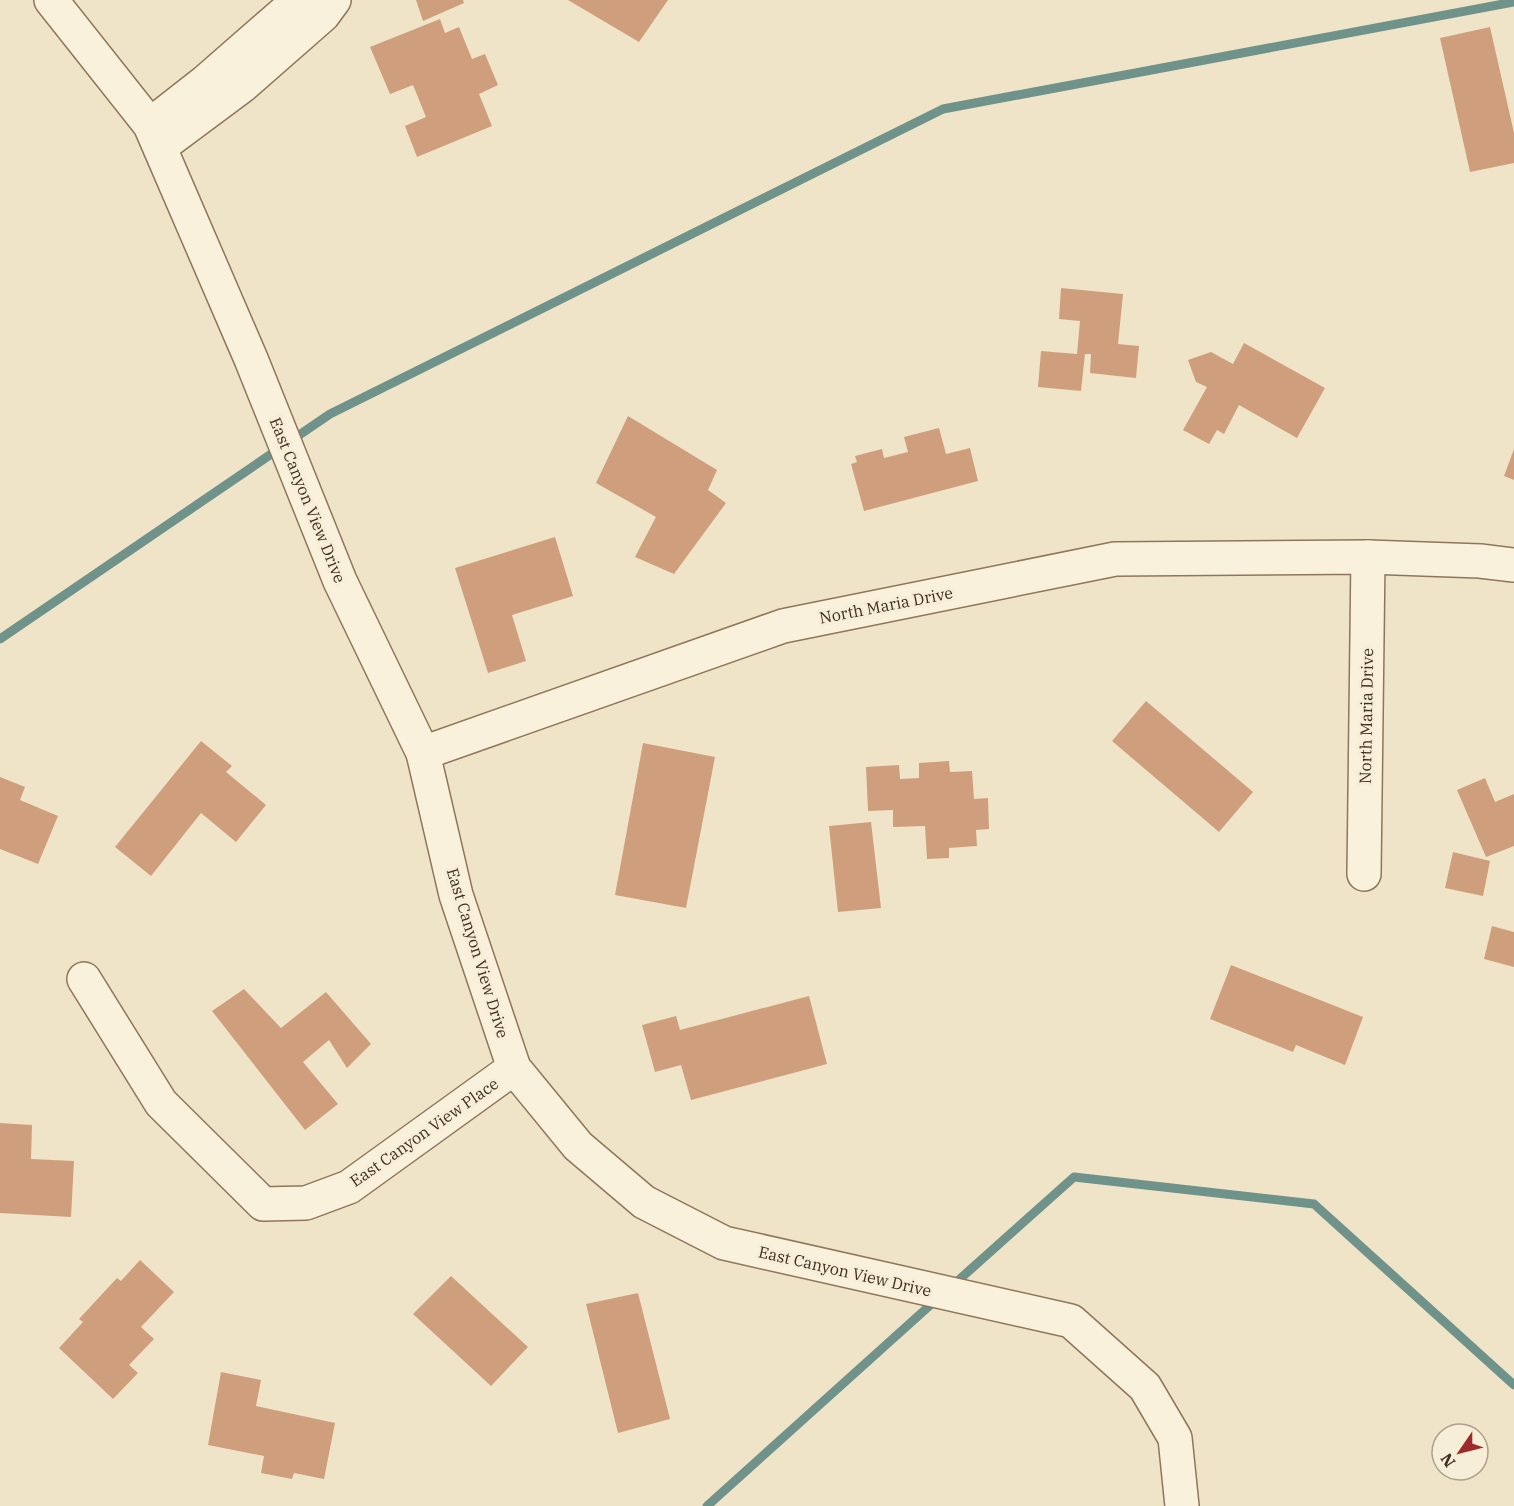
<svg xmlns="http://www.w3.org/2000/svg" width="1514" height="1506" viewBox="0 0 1514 1506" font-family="'IBM Plex Serif',serif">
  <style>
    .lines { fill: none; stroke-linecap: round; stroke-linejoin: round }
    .stream { stroke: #6f938a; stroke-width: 9 }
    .building { fill: #cf9f7d }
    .minor-casing { stroke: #8d765c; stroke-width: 36 }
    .minor { stroke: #faf1dc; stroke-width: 33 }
    .labels { text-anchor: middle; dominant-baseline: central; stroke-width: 6; stroke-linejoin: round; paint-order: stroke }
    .street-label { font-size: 16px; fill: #3d2e20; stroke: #f7eed8 }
  </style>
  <rect width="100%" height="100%" fill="#f0e4c8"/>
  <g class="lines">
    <g class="stream">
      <path d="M0,639L330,414L943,109L1514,2"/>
      <path d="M952,1286L1074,1177L1314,1204L1514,1385"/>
      <path d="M707,1506L937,1299"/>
    </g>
  </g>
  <g class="building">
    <path d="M416,0H463L464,3L423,21Z"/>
    <path d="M568,0H668L639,42Z"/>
    <path d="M440,19L445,33L459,27L472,59L485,54L498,85L479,94L492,126L417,157L405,126L426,117L413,85L390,94L370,47Z"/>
    <path d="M1490,27L1514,133V163L1470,172L1440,38Z"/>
    <path d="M1061,288L1123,294L1118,344L1139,346L1136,378L1090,373L1091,354H1085L1081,391L1038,387L1041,351L1077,354L1080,321L1059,319Z"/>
    <path d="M1244,343L1325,388L1297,438L1239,405L1224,434L1217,430L1209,444L1183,430L1207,387L1196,382L1188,360L1211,352L1233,364Z"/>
    <path d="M628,416L717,470L708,490L726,503L674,574L635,557L656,517L596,483Z"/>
    <path d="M939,428L946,454L970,448L978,481L864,511L851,464L857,462L855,456L882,449L884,458L908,452L904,437Z"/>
    <path d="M1514,449V480L1504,476Z"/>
    <path d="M555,537L573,596L512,615L526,661L488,673L455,568Z"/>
    <path d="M1146,701L1253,792L1219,832L1112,741Z"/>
    <path d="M201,741L232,766L226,772L266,805L236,842L201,813L151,876L115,847Z"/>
    <path d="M643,743L715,757L686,908L615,895Z"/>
    <path d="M949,761L950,772L972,771L974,799L988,798L989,829L976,830L977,846L949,848V858L927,859L925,826L893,827V810L868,811L866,767L899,765L900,779L919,778V763Z"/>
    <path d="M0,777L25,787L20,800L58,816L38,864L0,849Z"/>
    <path d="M1485,778L1495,802L1514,794V846L1486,857L1457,790Z"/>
    <path d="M871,822L881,908L838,912L829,826Z"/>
    <path d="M1453,852L1490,861L1483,896L1445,888Z"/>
    <path d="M1492,926L1514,932V967L1484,959Z"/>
    <path d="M1231,965L1363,1017L1345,1065L1296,1045L1293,1052L1210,1019Z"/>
    <path d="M244,989L281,1028L326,992L371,1044L347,1068L329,1040L303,1062L338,1104L305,1130L212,1011Z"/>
    <path d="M809,996L827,1064L691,1100L681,1065L655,1072L642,1025L676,1016L680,1030Z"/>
    <path d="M0,1123L32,1125L31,1159L74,1161L71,1217L0,1213Z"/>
    <path d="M140,1260L174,1292L141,1327L154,1339L129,1365L138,1373L113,1399L59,1348L83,1322L79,1319L117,1278L121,1281Z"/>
    <path d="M451,1276L528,1347L491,1386L413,1314Z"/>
    <path d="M638,1293L670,1419L618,1433L586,1304Z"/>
    <path d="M221,1372L261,1380L256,1406L335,1423L324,1479L294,1473L292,1479L261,1473L264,1456L208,1445Z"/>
  </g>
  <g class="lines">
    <g class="minor-casing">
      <g id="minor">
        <path d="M51,0L150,125L251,359L340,581L423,753L456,895L514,1068L578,1146L644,1202L724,1243L1071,1321L1145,1387L1175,1438L1182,1506"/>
        <path d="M150,125L205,82L299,0"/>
        <path d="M160,147L242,86L323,15L334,0"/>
        <path d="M423,753L783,626L1115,559L1368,557L1480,561L1514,565"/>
        <path d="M1364,874L1368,557"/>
        <path d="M84,979L161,1103L263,1204L306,1203L349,1187L514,1068"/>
      </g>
    </g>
    <use href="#minor" class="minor"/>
  </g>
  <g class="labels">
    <g class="street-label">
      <text transform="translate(308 500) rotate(68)">East Canyon View Drive</text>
      <text transform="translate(886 605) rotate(-11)">North Maria Drive</text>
      <text transform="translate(1366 716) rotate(-89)">North Maria Drive</text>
      <text transform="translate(478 953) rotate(73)">East Canyon View Drive</text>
      <text transform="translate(424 1132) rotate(-35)">East Canyon View Place</text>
      <text transform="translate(845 1271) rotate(13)">East Canyon View Drive</text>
    </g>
  </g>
  <g transform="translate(1460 1452) rotate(235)"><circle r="28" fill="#f7eed8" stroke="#ada18e" stroke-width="1.5"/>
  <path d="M0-4.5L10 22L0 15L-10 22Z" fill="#9e2a2b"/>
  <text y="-9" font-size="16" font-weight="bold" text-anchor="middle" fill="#3d2e20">N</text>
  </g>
</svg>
